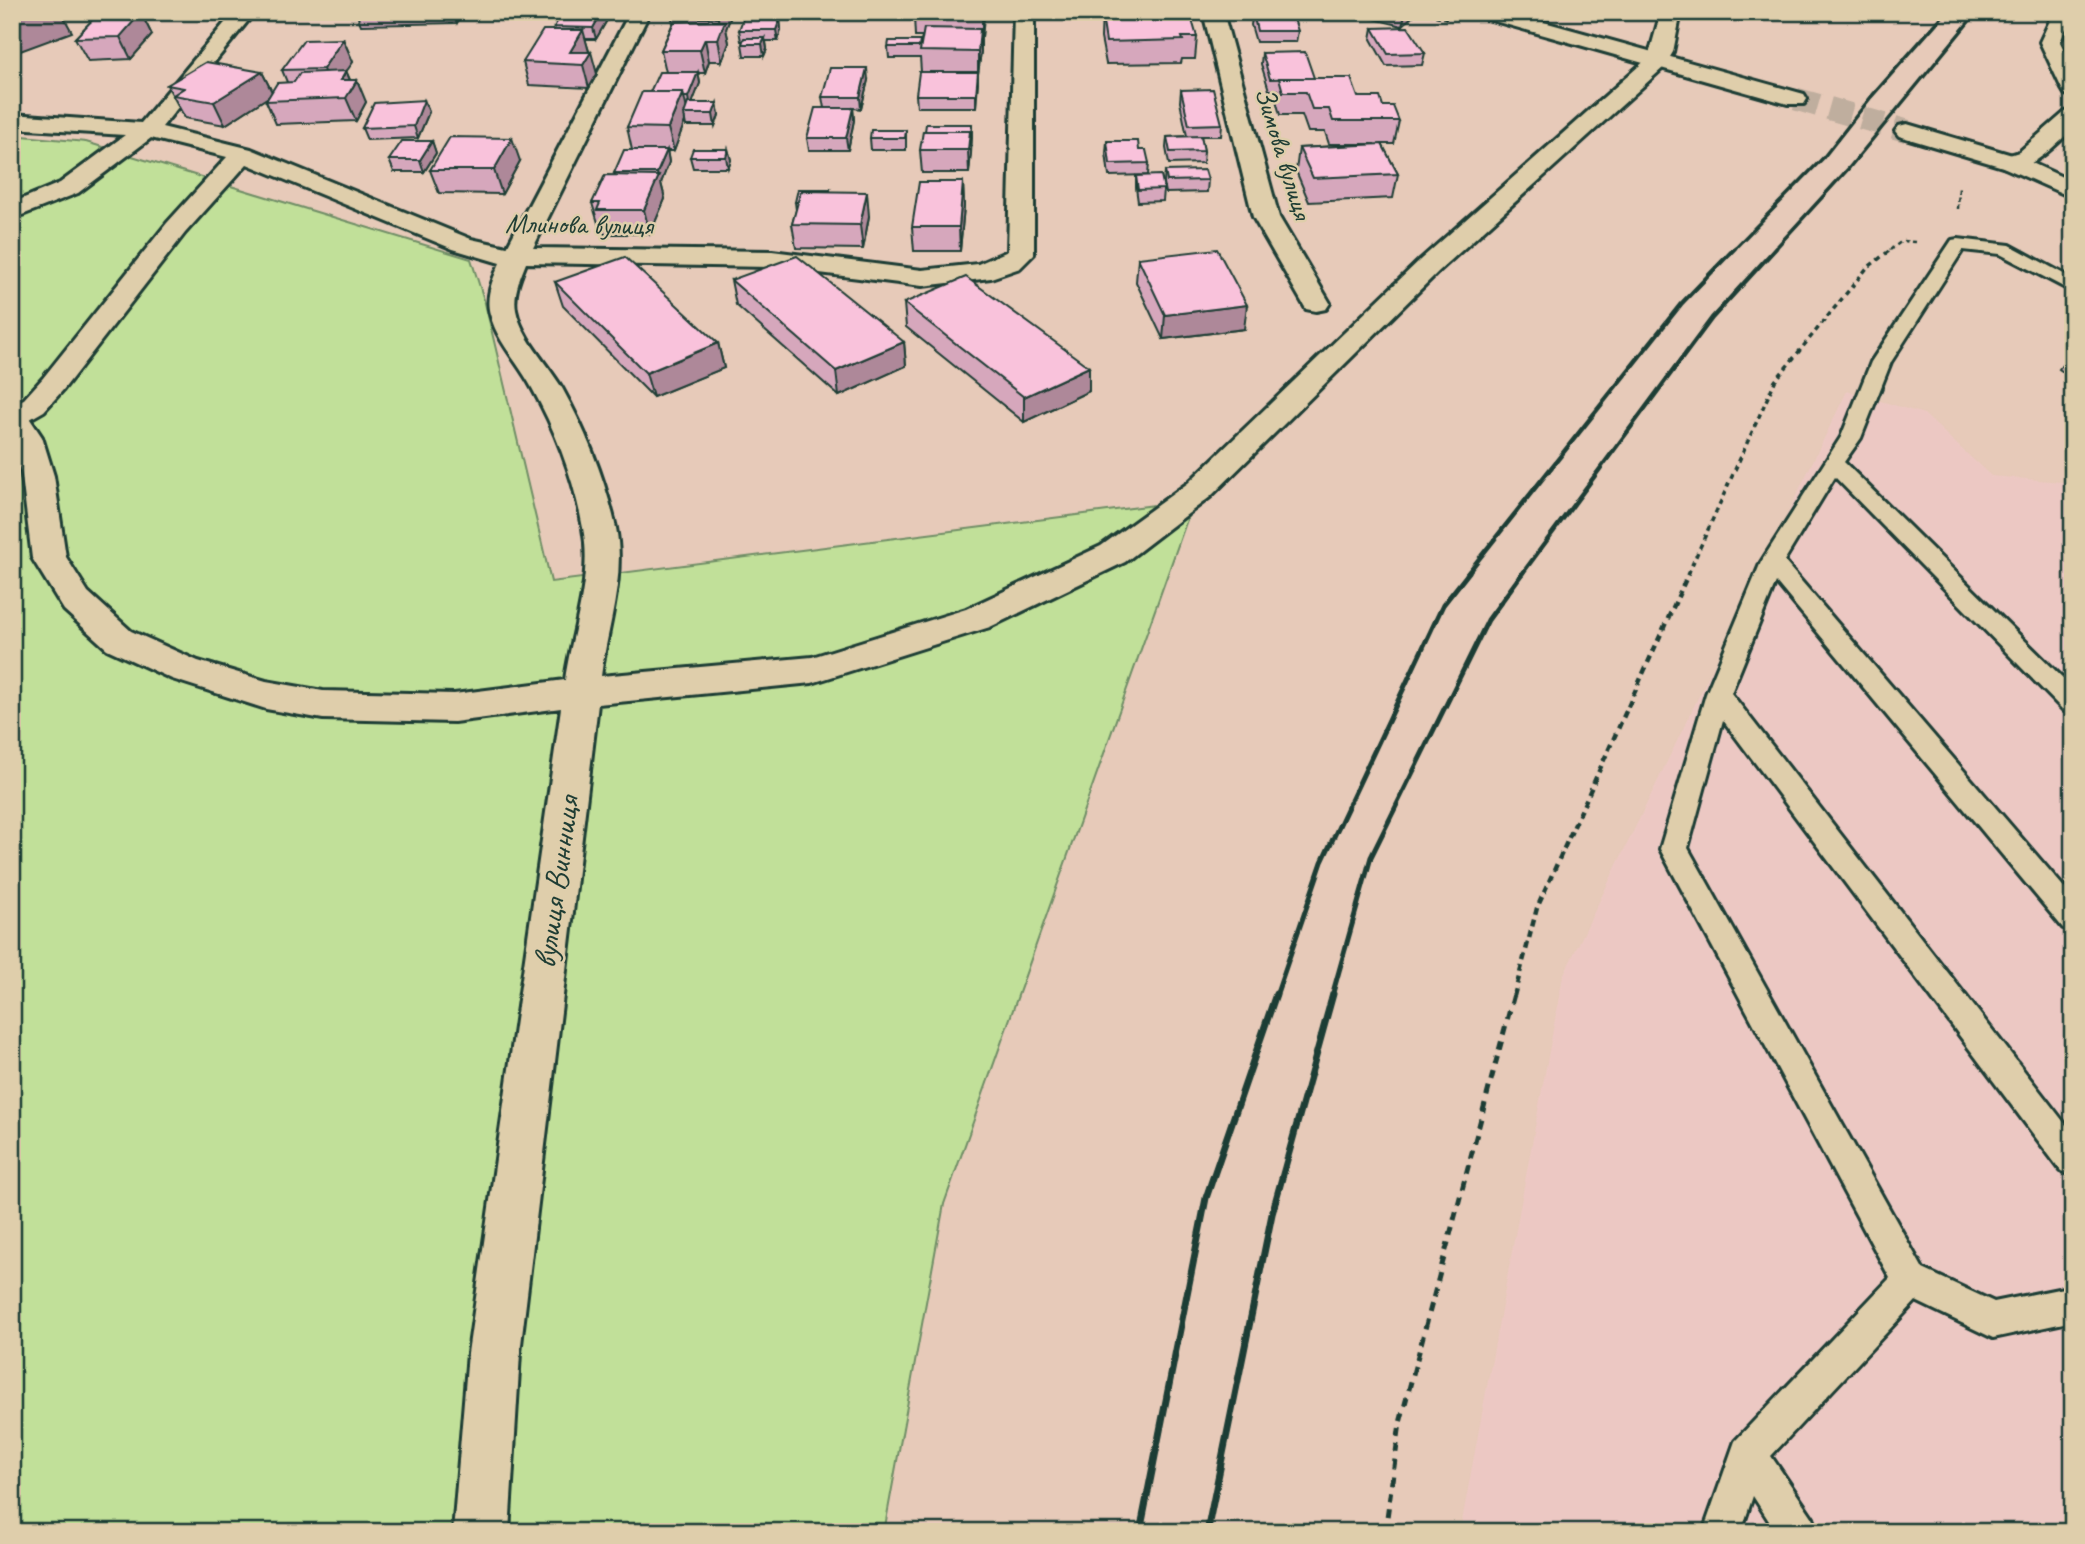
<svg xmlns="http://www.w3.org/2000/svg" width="2085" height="1544" viewBox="0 0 2085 1544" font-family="Caveat,sans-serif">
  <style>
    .built { fill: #ecc8c3 }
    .green { fill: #c1e099; stroke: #708e66; stroke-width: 2 }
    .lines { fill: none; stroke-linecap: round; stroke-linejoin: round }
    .secondary-tunnel { stroke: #bfae9e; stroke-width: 23; stroke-dasharray: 23 11; stroke-linecap: butt }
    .lane-casing { stroke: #1f3d34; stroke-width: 6 }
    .street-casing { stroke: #1f3d34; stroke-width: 6 }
    .secondary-casing { stroke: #1f3d34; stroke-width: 6 }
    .path-far3 { stroke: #1f3d34; stroke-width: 2.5; stroke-dasharray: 4.5 3.5; stroke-linecap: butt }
    .path-far2 { stroke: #1f3d34; stroke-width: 3.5; stroke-dasharray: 5 4.5; stroke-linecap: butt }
    .path-far1 { stroke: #1f3d34; stroke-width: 4.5; stroke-dasharray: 7 5; stroke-linecap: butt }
    .path { stroke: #1f3d34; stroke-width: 5; stroke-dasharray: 9 7; stroke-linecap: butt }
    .lane { fill: #dfceab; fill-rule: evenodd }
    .street { fill: #dfceab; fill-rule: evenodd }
    .secondary { fill: #dfceab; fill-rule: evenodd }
    .rail-far3 { stroke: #1f3d34; stroke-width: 3.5 }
    .rail-far2 { stroke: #1f3d34; stroke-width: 4.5 }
    .rail-far1 { stroke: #1f3d34; stroke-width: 5 }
    .rail { stroke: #1f3d34; stroke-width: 7 }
    .wall { fill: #d6a7bc; stroke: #1f3d34; stroke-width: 2 }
    .shaded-wall { fill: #ae8899; stroke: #1f3d34; stroke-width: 2 }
    .building { fill: #f9c2db; stroke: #1f3d34; stroke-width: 2 }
    .labels { text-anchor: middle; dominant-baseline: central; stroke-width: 5; stroke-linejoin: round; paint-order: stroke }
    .far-street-label { font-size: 28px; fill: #1f3d34; stroke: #dfceab }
    .street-label { font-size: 33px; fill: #1f3d34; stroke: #dfceab }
  </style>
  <rect width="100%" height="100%" fill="#e7cab9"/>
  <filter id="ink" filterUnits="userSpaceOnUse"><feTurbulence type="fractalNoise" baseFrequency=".0143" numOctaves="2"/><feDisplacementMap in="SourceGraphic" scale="14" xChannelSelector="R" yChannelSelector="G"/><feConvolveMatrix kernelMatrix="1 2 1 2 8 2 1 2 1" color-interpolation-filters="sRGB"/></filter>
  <g filter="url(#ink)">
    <path class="built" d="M1847,391L1924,414L1991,476L2073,483V1532H1460L1563,976Z"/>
    <path class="green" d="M12,135L86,142L471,259L485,303L551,582L1194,500L944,1204L884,1532H12Z"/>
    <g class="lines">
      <path class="secondary-tunnel" d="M1796,99L1907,131"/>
      <g class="lane-casing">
        <path id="lane" d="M1958,239L2010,245L2073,279V292L2000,254L1963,250L1891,362L1861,438L1844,462L2073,688V713L2064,711L1835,477L1784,561L2073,898V931L2063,928L1776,582L1731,693L2073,1134V1176L2061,1171L1723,720L1688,848L1923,1269L1994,1302L2073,1286V1321L1993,1338L1916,1301L1771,1456L1813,1518L1818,1532H1776L1753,1496L1741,1532H1703L1735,1441L1890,1278L1660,849L1706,694L1761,562L1841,437L1871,362L1952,240Z"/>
      </g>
      <g class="street-casing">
        <g id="street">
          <path d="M234,12H255L162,127L251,149L471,239L507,247L630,12H650L533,248L772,251L922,270L978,264L1008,251L1014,12H1034V254L1020,268L991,278L922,286L772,267L526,263C520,278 513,294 516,310C522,339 547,363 562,388C586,431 605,479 616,528C626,578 607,628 601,676L812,657L966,609L1101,546L1188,483L1421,259L1648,58L1661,12H1681L1673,52L1664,67L1439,271L1210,497L1125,562L990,627L812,683L598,704L520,1353L509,1532H453L468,1353L561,708L454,722L323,719L266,709L172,679L107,649L64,610L32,558L22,476L12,439V404L24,399L43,378L167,223L227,157L151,138L78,193L12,219V203L60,183L125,135L12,128V114L141,123ZM247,164L453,249L500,263C493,279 485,296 490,314C497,342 519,363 532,388C556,431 574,479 583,528C593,579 572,630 565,680L454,694L323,691L266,681L198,661L131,631L88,592L66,557L54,476L42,437L30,419L44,411L63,390L185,233Z"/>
          <path d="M1203,12H1223L1279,217L1330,303L1326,309L1316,311L1306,309L1253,217Z"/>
          <path d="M2054,12H2073L2060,42L2073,67V96L2065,94L2062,89L2040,42Z"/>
          <path d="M2073,110V129C2053,146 2031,174 2003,167L1999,162L2003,157L2019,152L2065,112Z"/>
        </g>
      </g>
      <g class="secondary-casing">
        <g id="secondary">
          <path d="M1474,12H1508L1804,94L1807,99L1804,104H1788L1477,16Z"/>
          <path d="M1907,124L2019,157L2073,182V198L2003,167L1899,136L1895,131L1899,126Z"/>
        </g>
      </g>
      <g class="path-far3">
        <path d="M1420,12L1447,19"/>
        <path d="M1958,209L1959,186"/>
        <path d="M1890,250L1902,241L1915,242"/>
      </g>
      <path class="path-far2" d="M1688,574L1775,381L1867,268L1893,248"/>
      <path class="path-far1" d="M1514,996L1537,908L1689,572"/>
      <path class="path" d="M1385,1532L1400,1423L1514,994"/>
      <use href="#lane" class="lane"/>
      <use href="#street" class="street"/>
      <use href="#secondary" class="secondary"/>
      <g class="rail-far3">
        <path d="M1733,250L1823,158L1871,97L1946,12"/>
        <path d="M1774,250L1849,168L1977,12"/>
      </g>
      <g class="rail-far2">
        <path d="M1467,574L1681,304L1735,248"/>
        <path d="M1522,574L1712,318L1776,248"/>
      </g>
      <g class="rail-far1">
        <path d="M1276,996L1322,862L1443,605L1469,572"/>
        <path d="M1332,996L1371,857L1488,620L1523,572"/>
      </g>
      <g class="rail">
        <path d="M1140,1532L1206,1198L1276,994"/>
        <path d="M1207,1532L1272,1214L1333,994"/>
      </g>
    </g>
    <g class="wall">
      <path d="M100,12H183L179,16L143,17L152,35L131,59L88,61L75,38Z"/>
      <path d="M356,12H462L457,23L361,25Z"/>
      <path d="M675,12H730L731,16L726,29L729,43L722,61H709L705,73H698L700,83L692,103H717L719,115L715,126H686L685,121L674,151H667L669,162L661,183L665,199L650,234H604L602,226H599L592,203L615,175L614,173L632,150L627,127L650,92L666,72L661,50L673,23L672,18Z"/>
      <path d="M747,12H809L806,19H749Z"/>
      <path d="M888,12H984L982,37H981V51L978,74L976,107H917L916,95L921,72L920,57V58H889L888,47H920L922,36H915L914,16H889Z"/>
      <path d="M1102,12H1166V14L1197,37L1195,59H1182L1181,63L1106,64L1101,38Z"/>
      <path d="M1358,12H1417L1402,26L1358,15Z"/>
      <path d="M1253,13L1272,19L1298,31L1296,42H1256L1251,25Z"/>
      <path d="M610,15L596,39H585L597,74L589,88L529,85L523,62L555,30L554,27Z"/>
      <path d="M780,19L781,30L778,41H766L767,49L764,56H744L742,44L743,41H741L739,30Z"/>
      <path d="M1373,28L1425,53L1422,65L1386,66L1371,39Z"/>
      <path d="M343,39L353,62L346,71L350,80L366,102L356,121L276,124L266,101L268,97L225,125L185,118L167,85L262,72L272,92L287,82L282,70Z"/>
      <path d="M1262,53L1314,78L1358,97L1383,106L1399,121L1394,144H1382L1398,174L1393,198L1309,202L1296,171L1299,148L1375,144H1329L1325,132H1308L1302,115H1280L1276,100L1278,90H1269L1261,64Z"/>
      <path d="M868,80L861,109L853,108L854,120L848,150H809L807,138L824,108L822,97Z"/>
      <path d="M1181,90L1222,124L1221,136H1201L1204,151L1203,163L1169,164L1166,148L1167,137L1187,136L1180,102Z"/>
      <path d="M424,100L429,112L418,138L367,140L362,128Z"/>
      <path d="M906,130V150H871L870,138Z"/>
      <path d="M972,136L969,173H922L920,150Z"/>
      <path d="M432,141L436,153L424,172H394L389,160Z"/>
      <path d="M1107,141L1139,150L1149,163L1148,175L1109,176L1106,153Z"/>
      <path d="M728,149L731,160L728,168H693L690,157Z"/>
      <path d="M520,161L502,194L439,193L430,170Z"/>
      <path d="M1165,171L1208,180L1207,192L1166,193L1164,183Z"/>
      <path d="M1136,176L1164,189L1163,201L1138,202L1136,188Z"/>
      <path d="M963,182L964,206L960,251H914L912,227Z"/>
      <path d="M830,189V191L869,216L863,249L796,248L792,224L796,210L795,202Z"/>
      <path d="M1138,258L1244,329L1163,339L1136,282Z"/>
      <path d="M731,280L904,342L906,366L839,396L736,305Z"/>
      <path d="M555,282L718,343L724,368L653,397L563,306Z"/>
      <path d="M904,303L1089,367V391L1024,422L906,327Z"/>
      <path d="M2073,351V379L2059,369Z"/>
    </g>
    <g class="shaded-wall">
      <path d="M12,12H61L72,32L12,54Z"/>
      <path d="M121,12H136L138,16L141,13L152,35L131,59L120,37V14Z"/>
      <path d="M453,12H462L457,23Z"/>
      <path d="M602,12H609L610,15L596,39L593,28Z"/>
      <path d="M720,12H730L731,16L726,29L729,43L722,61L718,39L720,32L718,18Z"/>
      <path d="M982,12H984V17L982,37Z"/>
      <path d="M1407,12H1417L1402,26L1405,15Z"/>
      <path d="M780,19L781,30L778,41L776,30Z"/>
      <path d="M980,29L981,51L978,74V52Z"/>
      <path d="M583,30L589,52H570Z"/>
      <path d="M765,38L767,49L764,56L762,44Z"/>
      <path d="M343,39L353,62L332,92L323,69Z"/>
      <path d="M705,39L709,61L705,73L700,50Z"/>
      <path d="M591,52L597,74L589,88L583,65Z"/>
      <path d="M867,68L868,80L861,109L860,97Z"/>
      <path d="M346,71L353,87L357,80L366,102L356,121L346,98L341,80Z"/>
      <path d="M262,72L273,94L225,125L214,102Z"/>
      <path d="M698,72L700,83L690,109L688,97Z"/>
      <path d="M978,72V83L976,107V95Z"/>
      <path d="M683,92L688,114H684L685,121L674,151L668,128Z"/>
      <path d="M424,100L429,112L418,138L414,126Z"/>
      <path d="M717,103L719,115L715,126L713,114Z"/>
      <path d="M853,108L854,120L848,150L846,138Z"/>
      <path d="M972,124V136L971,154L970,142Z"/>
      <path d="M970,131L971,154L969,173L968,150Z"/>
      <path d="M512,138L520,161L502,194L494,170Z"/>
      <path d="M432,141L436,153L424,172L420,160Z"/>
      <path d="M728,149L731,160L728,168L726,157Z"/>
      <path d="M667,150L669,162L661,183L665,199L650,234L644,210L658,177L657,173Z"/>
      <path d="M963,182L964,206L960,251L959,227Z"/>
      <path d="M867,192L869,216L863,249L860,225Z"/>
      <path d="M1247,305L1244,329L1163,339L1165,315Z"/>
      <path d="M904,342L906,366L839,396L836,371Z"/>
      <path d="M718,343L724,368L653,397L646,373Z"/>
      <path d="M1089,367V391L1024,422V397Z"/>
    </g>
    <g class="building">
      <path d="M100,12H121L120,14L141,13L120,37L75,38Z"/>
      <path d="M563,12H602L593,28L554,27Z"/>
      <path d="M675,12H720L718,18H672Z"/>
      <path d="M914,12H982L981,15L914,14Z"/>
      <path d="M1394,12H1407L1405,15Z"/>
      <path d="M1190,13L1197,37H1182L1183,40L1106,42L1102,16Z"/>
      <path d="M1253,13L1270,14L1272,19H1294L1298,31H1257Z"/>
      <path d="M743,19H780L776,30H739Z"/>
      <path d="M725,21L718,39H705L700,50H661L674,22Z"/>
      <path d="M1408,27L1425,53L1388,54L1373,28Z"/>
      <path d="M924,28L980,29L978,52L920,51Z"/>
      <path d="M543,30H583L570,52H591L583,65L523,62Z"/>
      <path d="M744,38H765L762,44H742Z"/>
      <path d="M343,39L323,69L282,70L304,40Z"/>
      <path d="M889,41H920L919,47H888Z"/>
      <path d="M1305,52L1314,78L1270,79L1262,53Z"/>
      <path d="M206,62L262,72L214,102L173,95L184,88L167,85Z"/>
      <path d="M830,68H867L860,97H822Z"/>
      <path d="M346,71L341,80H357L346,98L266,101L277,83L294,82L300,73Z"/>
      <path d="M659,72H698L688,97H684L683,92H650Z"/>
      <path d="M919,72H978L976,95H916Z"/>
      <path d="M1279,78H1351L1358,97H1380L1383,106H1393L1399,121H1333L1329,109H1312L1306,92H1283Z"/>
      <path d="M1213,89L1222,124L1189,125L1181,90Z"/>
      <path d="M642,92H683L668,128L627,127Z"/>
      <path d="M424,100L414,126L362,128L374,103Z"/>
      <path d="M688,103H717L713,114H684Z"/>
      <path d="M815,108H853L846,138H807Z"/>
      <path d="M926,124H972L970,142V131H925Z"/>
      <path d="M871,130H906L905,138H870Z"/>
      <path d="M923,131H970L968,150H920Z"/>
      <path d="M1201,136L1204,151L1170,152L1167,137Z"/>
      <path d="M450,137L512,138L494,170H430Z"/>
      <path d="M402,141H432L420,160H389Z"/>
      <path d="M1107,141H1138L1139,150H1146L1149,163L1110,164Z"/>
      <path d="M1382,144L1398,174L1313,178L1299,148Z"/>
      <path d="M693,149H728L726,157H690Z"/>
      <path d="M624,150H667L657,173H614Z"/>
      <path d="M1205,170L1208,180L1167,181L1165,171Z"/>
      <path d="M605,175L659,176L644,210H597L600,203H592Z"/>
      <path d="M1161,175L1164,189L1138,190L1136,176Z"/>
      <path d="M919,182H963L959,227H912Z"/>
      <path d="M798,189H830L829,191H801L798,202H795Z"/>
      <path d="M801,191L867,192L860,225L792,224Z"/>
      <path d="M1217,249L1247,305L1165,315L1138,258Z"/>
      <path d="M797,256L904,342L836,371L731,280Z"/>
      <path d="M625,257L718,343L646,373L555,282Z"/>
      <path d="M966,277L1089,367L1024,397L904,303Z"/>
    </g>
  </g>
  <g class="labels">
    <g class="far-street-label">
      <text transform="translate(1284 153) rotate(73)">Зимова вулиця</text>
      <text transform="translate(579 224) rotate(1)">Млинова вулиця</text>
    </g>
    <g class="street-label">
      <text transform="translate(556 882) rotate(-82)">вулиця Винниця</text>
    </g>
  </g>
  <rect width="2085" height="1544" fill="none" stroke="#dfceab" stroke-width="42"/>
  <rect x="21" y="21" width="2043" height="1502" fill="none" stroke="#1f3d34" stroke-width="2.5" filter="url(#ink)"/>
</svg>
